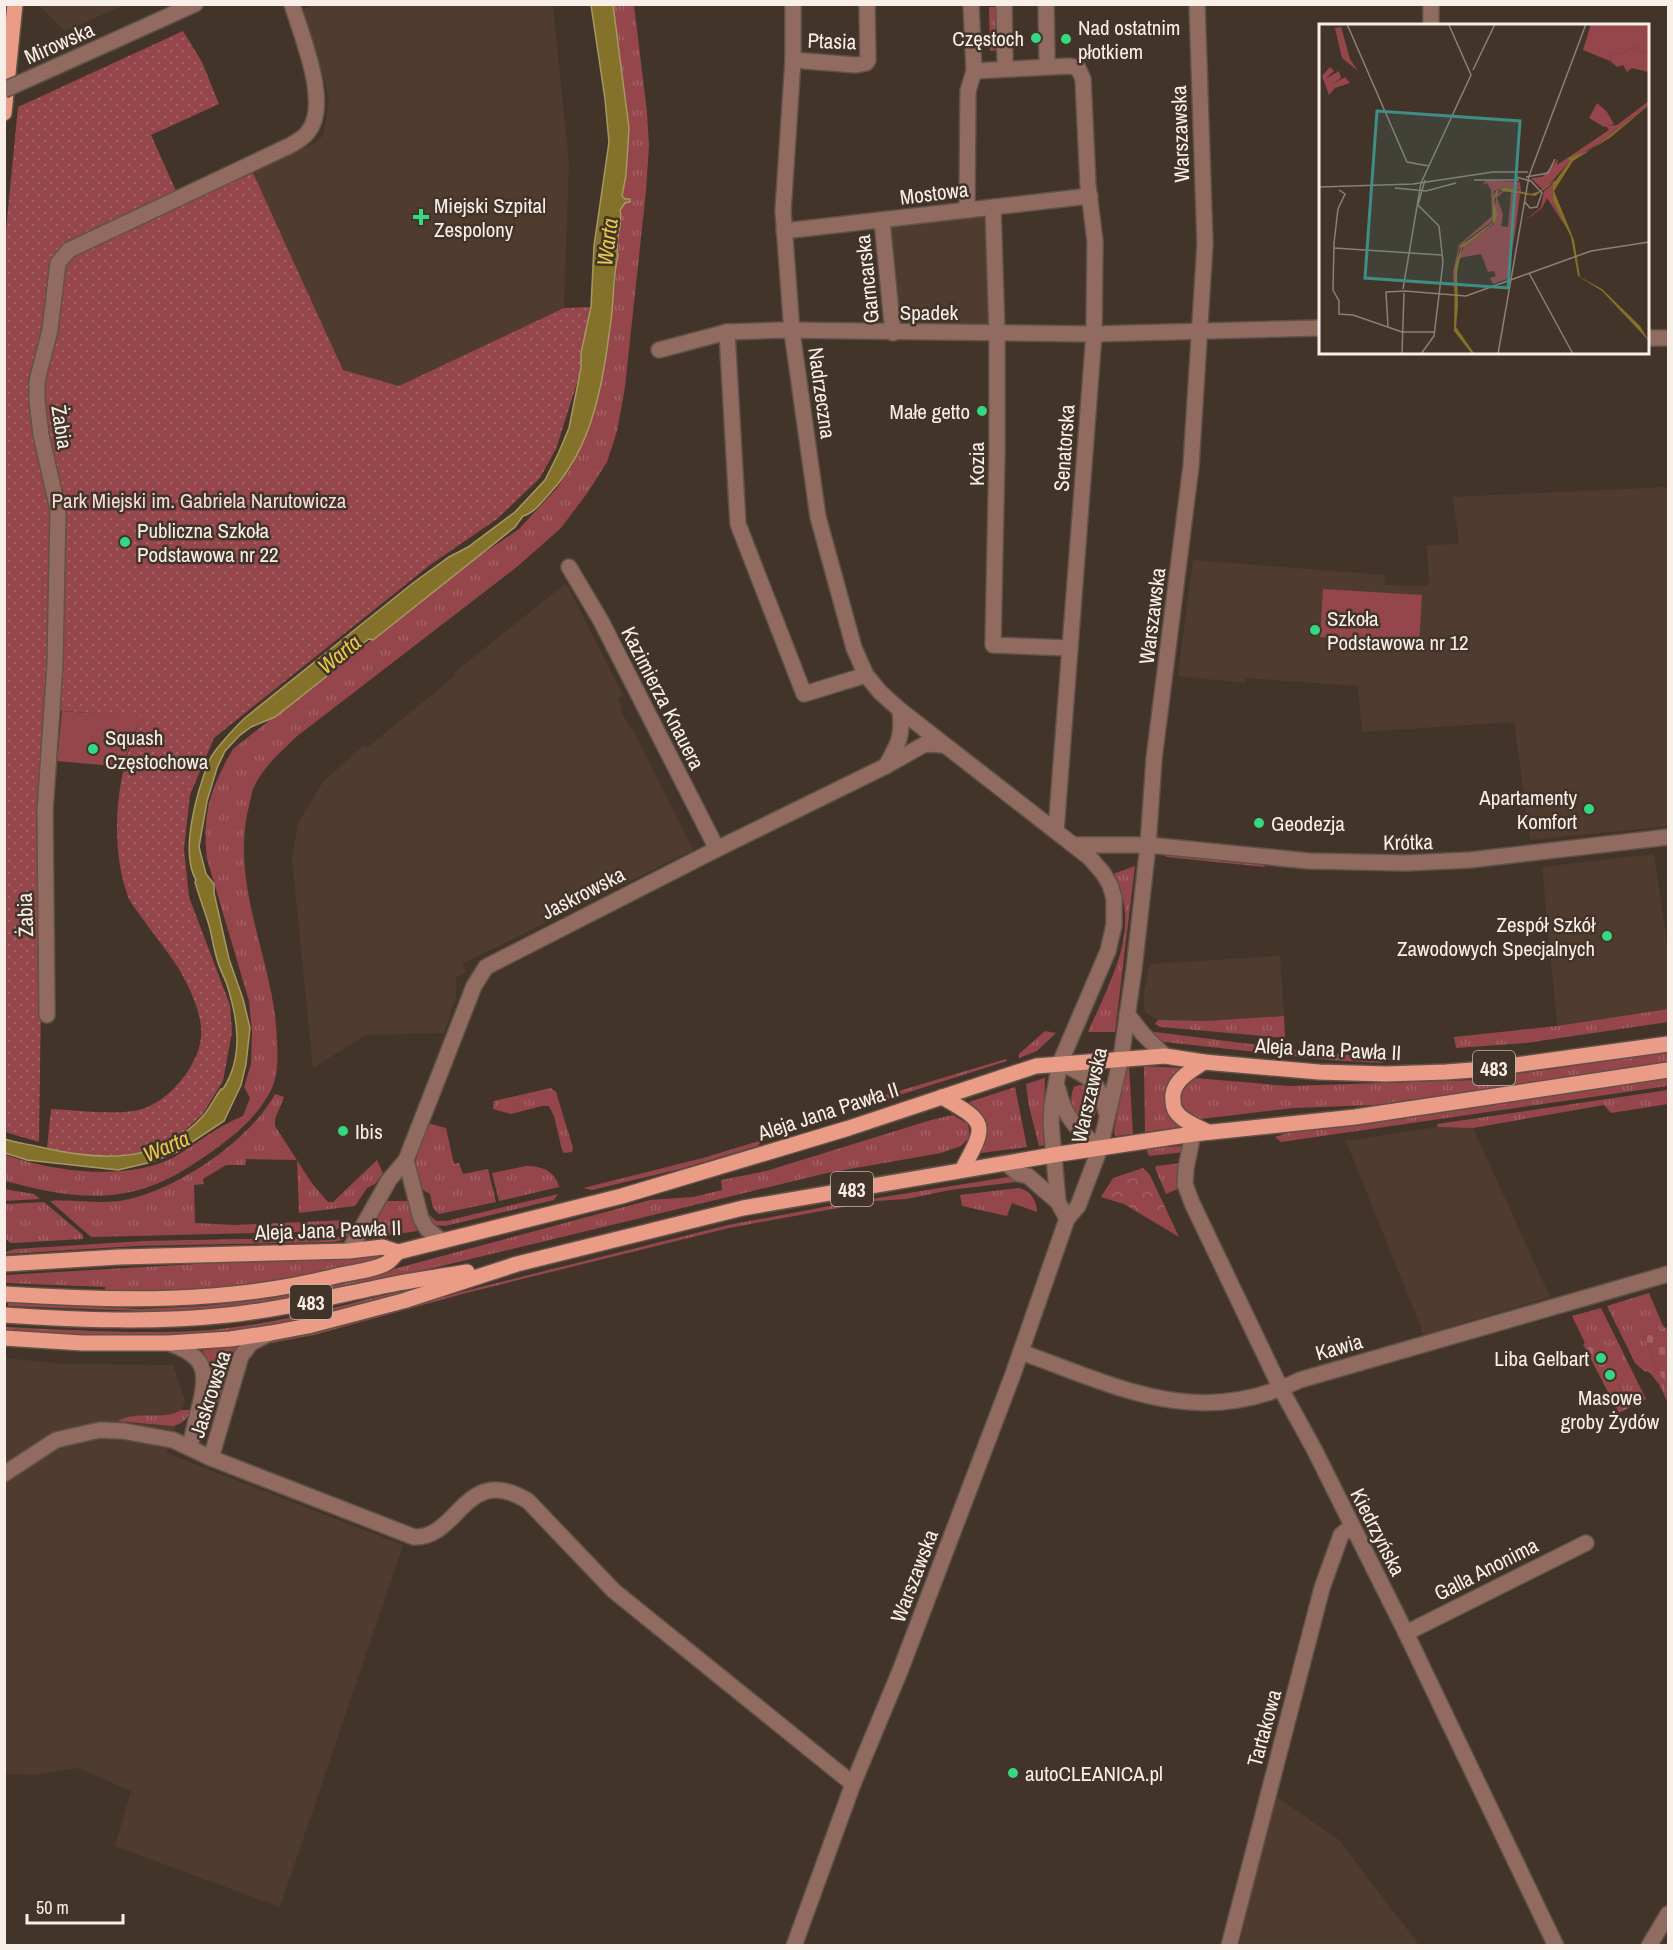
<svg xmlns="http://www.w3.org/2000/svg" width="1673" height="1950" viewBox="0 0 1673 1950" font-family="'Archivo Narrow',sans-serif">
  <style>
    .built { fill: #503c2e }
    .grass { fill: url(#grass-tufts) }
    .forest { fill: url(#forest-crowns) }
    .cemetery { fill: url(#cemetery-stones) }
    .park { fill: url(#park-dots) }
    .pitch { fill: #94464b }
    .water { fill: #84722a; stroke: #a79863; stroke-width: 1.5 }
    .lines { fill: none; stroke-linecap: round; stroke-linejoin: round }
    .minor-casing { stroke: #605248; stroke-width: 18 }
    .major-casing { stroke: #605248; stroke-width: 18 }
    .minor { stroke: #926b60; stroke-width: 15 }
    .major { stroke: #ea9c86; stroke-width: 15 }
    .minor-bridge-casing { stroke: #605248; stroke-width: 18; stroke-linecap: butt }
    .minor-bridge { stroke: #926b60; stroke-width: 15 }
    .poi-dot { fill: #34d881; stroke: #43342a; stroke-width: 2 }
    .labels { text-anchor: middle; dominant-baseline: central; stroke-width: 5; stroke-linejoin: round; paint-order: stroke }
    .shield { fill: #43342a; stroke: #c2b7af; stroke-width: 1.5 }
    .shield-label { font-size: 20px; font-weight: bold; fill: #f8efe8 }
    .poi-label { font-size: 21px; fill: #f8efe8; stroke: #43342a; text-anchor: start }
    .street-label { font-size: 21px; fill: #f8efe8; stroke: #43342a }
    .park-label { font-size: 21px; fill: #f4dada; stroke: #43342a }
    .water-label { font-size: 22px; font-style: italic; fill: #e8c949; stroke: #43342a }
    .inset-road { fill: none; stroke: #8b7f76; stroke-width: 1.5 }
    .view { fill: #3e8e86; fill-opacity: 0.15; stroke: #3e8e86; stroke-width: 3 }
    .inset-edge { fill: none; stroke: #f8efe8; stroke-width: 3 }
  </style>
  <defs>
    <pattern id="grass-tufts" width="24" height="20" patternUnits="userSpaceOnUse" patternTransform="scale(1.5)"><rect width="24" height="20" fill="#94464b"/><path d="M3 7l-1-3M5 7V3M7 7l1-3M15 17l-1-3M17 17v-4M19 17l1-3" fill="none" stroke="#a46165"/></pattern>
    <pattern id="forest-crowns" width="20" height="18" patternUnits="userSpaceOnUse" patternTransform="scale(1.5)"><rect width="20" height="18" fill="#94464b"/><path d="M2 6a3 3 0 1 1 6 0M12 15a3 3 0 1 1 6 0" fill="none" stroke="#a46165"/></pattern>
    <pattern id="cemetery-stones" width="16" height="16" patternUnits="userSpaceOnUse" patternTransform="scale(1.5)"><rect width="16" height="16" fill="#94464b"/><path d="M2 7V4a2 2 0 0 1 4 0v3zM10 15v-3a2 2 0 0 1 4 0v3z" fill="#a46165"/></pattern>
    <pattern id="park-dots" width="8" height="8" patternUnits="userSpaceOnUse" patternTransform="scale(1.5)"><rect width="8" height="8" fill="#94464b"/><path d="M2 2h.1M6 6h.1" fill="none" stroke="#a46165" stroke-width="1.8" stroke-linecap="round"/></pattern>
  </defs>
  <rect width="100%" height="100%" fill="#43342a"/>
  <g class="built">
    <path d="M316,4L553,5L569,162L564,308L399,386L343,370L253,173L317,142L323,135L329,102L325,81L310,38L303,10Z"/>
    <path d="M39,5V4L125,5L65,31Z"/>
    <path d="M983,214L987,216L992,326L900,328L888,226Z"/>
    <path d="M1668,487V826L1530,840L1514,722L1362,732L1358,686L1246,678L1245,683L1178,676L1193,560L1385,575L1384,585L1429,586L1427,545L1459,544L1453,497Z"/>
    <path d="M565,584L568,587L623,695L617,698L623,710L621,711L630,728H632L693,850L462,964L466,972L456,977V997L444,1033L366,1035L313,1068L292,857L298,823L323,782L363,746L368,747L456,675L454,673Z"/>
    <path d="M1654,854L1668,949V1009L1557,1026L1542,867Z"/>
    <path d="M1280,956L1284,1016L1207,1021H1160L1146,1013L1144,1007V992L1150,964Z"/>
    <path d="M1438,1127L1473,1128L1550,1297L1424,1335L1346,1141Z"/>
    <path d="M5,1358L63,1364L173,1365L185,1401L166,1453L403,1545L280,1907L115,1846L131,1791L79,1768L35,1775L5,1774Z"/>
    <path d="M1274,1795L1339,1840L1419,1945L1239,1946Z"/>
  </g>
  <g class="grass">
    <path d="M613,5H634L647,112L649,145L646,191L625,387L617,431L607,462L588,492L561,528L518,566L296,737C282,751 264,766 255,785C252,790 251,797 250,802C227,884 276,962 277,1043C278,1057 278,1074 272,1088C257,1120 224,1144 195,1163C130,1207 77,1200 5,1181L4,1154C51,1172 130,1182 176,1156C199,1142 218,1126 243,1116L250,1098L244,1087L251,1064L252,1031L249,1001L207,859C202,813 210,789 233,749L469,563L519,529L556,489L572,466L590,426L597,400L611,321L618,256C616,247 617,239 618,230C619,221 623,219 620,210L625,203L629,202L622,196L626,175L629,128Z"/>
    <path d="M989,7H998L999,50L990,51Z"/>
    <path d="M1167,853L1262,863L1265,867L1166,857Z"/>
    <path d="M1135,866L1115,1032H1088C1109,983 1144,926 1113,874Z"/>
    <path d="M1668,1009V1022L1526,1043L1456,1048L1454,1037L1557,1026Z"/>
    <path d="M1284,1016L1285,1038L1161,1027L1155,1024L1158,1020L1207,1021Z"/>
    <path d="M1045,1031L1056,1033L1037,1051L1019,1058V1054Z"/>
    <path d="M1155,1032L1305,1051L1391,1059L1381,1063L1330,1060L1165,1042L1158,1041L1150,1035Z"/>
    <path d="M1668,1052V1063L1375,1105L1294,1108L1201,1119L1186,1113C1177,1099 1178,1086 1195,1078L1288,1086L1475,1080Z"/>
    <path d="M1006,1059L1007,1061L884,1100L872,1099Z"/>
    <path d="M1125,1066H1129L1133,1134L1115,1136L1114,1132Z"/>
    <path d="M1144,1066L1181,1068L1180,1127L1145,1132Z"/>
    <path d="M1045,1078L1044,1121L1047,1145L1039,1146L1029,1106L1026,1084Z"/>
    <path d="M1668,1078V1086L1281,1142L1275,1137L1300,1129L1374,1122Z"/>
    <path d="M1079,1085H1087C1100,1103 1099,1110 1088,1129C1077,1116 1066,1105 1074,1087Z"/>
    <path d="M1015,1087L1027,1147L981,1153L979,1151C989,1140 990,1123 979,1111C976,1108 972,1105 969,1102Z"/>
    <path d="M551,1088L556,1092L573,1148L572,1152L564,1153L562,1150L554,1116L549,1106H542L511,1114L493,1109L494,1101Z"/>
    <path d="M1668,1090V1104L1611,1113L1604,1105L1473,1128L1438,1127L1437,1124Z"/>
    <path d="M275,1094L284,1097L275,1119V1126L311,1182L328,1202H333L377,1160L383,1173L375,1184L367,1188L355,1206L299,1213L297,1160L246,1159L245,1165H226L203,1179L204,1184L194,1185L195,1223L236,1225L348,1220L335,1231L91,1237L50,1201C73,1199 96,1204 119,1201C173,1193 249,1142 275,1094Z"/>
    <path d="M953,1115L968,1124L970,1137L961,1146L941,1153L827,1173L454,1263L355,1286L275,1301L244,1306L168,1312L8,1306V1302L141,1309L204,1306L274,1298L353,1280L650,1200L693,1197L722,1190L721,1180L766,1171L931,1120Z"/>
    <path d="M427,1123L446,1128L454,1164L459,1163L463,1174L488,1169L496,1202L439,1214L433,1208L430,1194L420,1188L415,1169L416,1159Z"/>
    <path d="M766,1139L757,1146L680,1169L592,1190L583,1188L703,1158Z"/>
    <path d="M1183,1146L1185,1152L1149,1156L1146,1148Z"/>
    <path d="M1181,1163L1180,1188L1166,1194L1155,1168L1156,1166Z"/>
    <path d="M526,1166C542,1166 555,1171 559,1187L499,1201L492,1173Z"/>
    <path d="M1008,1177L1021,1178L1025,1181L950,1190L907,1199L876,1201L729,1228L466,1293L314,1335L265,1344V1342L350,1324L465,1291L728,1225L840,1204Z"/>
    <path d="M1019,1188C1030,1190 1037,1201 1037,1212L1012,1203L1007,1216L962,1206L960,1195Z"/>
    <path d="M4,1189L34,1194L40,1199L5,1201Z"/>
    <path d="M558,1194L554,1200L445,1226L435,1225L429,1222L427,1213L436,1221H446Z"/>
    <path d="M382,1201H411L417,1231L363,1239Z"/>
    <path d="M44,1202L83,1235V1239L14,1243H10L5,1238V1204Z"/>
    <path d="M354,1227C350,1238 343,1241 332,1242L136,1246L5,1254V1252L15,1249L144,1241L339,1237Z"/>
    <path d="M388,1253L389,1256L289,1279L229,1288L105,1292V1287L5,1283V1275Z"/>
    <path d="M400,1291L402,1294C330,1313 258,1331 183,1335C123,1339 64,1334 5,1331L4,1327C74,1330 142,1335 211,1330C275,1324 337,1307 400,1291Z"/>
    <path d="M1649,1293L1664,1328L1644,1337L1668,1392V1403L1659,1384L1649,1372L1644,1371L1635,1363L1607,1306Z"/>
    <path d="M1601,1308L1646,1399L1630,1407L1595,1339L1585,1343L1572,1316Z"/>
    <path d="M236,1345L238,1346L221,1405L209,1401C215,1378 213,1370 202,1350Z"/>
    <path d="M181,1410H192C188,1418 182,1424 173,1426L118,1421C136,1410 165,1421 181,1410Z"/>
  </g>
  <path class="forest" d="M1143,1168L1150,1175L1179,1237L1124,1204L1101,1197L1113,1178Z"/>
  <g class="cemetery">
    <path d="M1666,1327L1668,1332V1392L1644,1337Z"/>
    <path d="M1595,1338L1630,1407L1619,1413L1583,1344Z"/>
  </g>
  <path class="park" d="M183,31L202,62L219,104L151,135L176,191L184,204L253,173L343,370L399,386L564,308L591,307L581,353V368L577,383L556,449L540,478L497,519L430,565L214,738L190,795L184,849L189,897L230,1005L232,1032L223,1081L202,1115L174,1140L135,1155L94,1157L47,1148L51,1109C75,1110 121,1116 142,1109C169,1101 198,1066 201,1038C203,1020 194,998 186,982C175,959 156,938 142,918C138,912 132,905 129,899C108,846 116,767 142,718L45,709L39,1142L5,1132L4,250L18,107Z"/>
  <g class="pitch">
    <path d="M1323,589L1422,595L1419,643L1320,637Z"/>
    <path d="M62,711L143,717L132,737L123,767L57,761Z"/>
  </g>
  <path class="water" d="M591,5H613L629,128L626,175L622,196L625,199H630V202L625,203L620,210C624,221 614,239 618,256C613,276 614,299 611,320C603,381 594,446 550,493C542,502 534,513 523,516L515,527L373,640L369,639L351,652L327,676L275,717L251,727L239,736L225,751L217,768L207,801L199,847L206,874L214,884V893L229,959L243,999L250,1028L246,1064L241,1085L224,1121L177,1152L152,1162L118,1170L27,1160L5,1153V1139C16,1143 28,1144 40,1147C100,1161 158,1165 203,1116C210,1108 215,1097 221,1089H223C244,1057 238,1019 227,985C224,976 219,968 217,959C213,947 212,934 208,922C204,909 199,896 195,882L196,880C179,851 198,788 210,759C215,749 237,725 246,717L413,583L449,557L468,547L515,512L545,480L558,454L569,428L581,368V353L591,307L594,246L609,142L605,99Z"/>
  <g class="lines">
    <g class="minor-casing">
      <g id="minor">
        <path d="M793,4V60L783,211L792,332L818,517L854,648L866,675L880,692L900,710L1090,858L1103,873L1110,885L1114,898V925L1108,951L1060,1063L1052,1105L1051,1123L1058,1202L1067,1219"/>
        <path d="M1004,4L1005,62"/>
        <path d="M1046,4L1047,59"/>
        <path d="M1431,26V4"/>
        <path d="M111,42L195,4"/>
        <path d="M793,60L856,65L866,63L868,60L867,4"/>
        <path d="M974,71L1070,66L1078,68L1083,79L1088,185L1095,241L1094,334L1056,831"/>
        <path d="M993,207L997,333V452L993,645L1070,648"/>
        <path d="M967,210L968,91L974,71L971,4"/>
        <path d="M882,221L893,333"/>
        <path d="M784,231L1090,196"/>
        <path d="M727,332L738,524L804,694L866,675"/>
        <path d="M1648,338H1668"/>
        <path d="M659,350L727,332L783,330L1094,334L1320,328"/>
        <path d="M569,567L601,621L717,849"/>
        <path d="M886,766C899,742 903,737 900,710"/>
        <path d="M1075,845H1148L1309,861L1406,863L1470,860L1668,837"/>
        <path d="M1127,1014L1143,1034L1165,1056"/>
        <path d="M47,1015L45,811L55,664L58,510L41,435L37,400V381L50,330L58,263L69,250L289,146C296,142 303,139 308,132C331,104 301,35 292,4"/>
        <path d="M1060,1063C1087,1075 1101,1082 1106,1112"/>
        <path d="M1058,1089C1064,1117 1078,1131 1100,1148"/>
        <path d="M1193,1134L1186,1168L1185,1184L1192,1203L1281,1389L1314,1449L1406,1633L1556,1946"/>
        <path d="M406,1160L421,1219L427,1229L442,1241"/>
        <path d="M1007,1164L1019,1174L1028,1176L1058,1202"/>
        <path d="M349,1251L389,1180L406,1160L474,986L486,967L717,849L886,766L925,744L944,745"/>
        <path d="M168,1343C204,1355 209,1369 200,1405C196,1419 193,1433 190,1447"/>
        <path d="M1021,1352C1118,1387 1198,1430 1300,1380L1668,1274"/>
        <path d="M211,1458L241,1356L251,1343L268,1334"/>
        <path d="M4,1474L56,1440L100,1430L123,1431L173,1440L211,1458L414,1537C459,1539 465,1462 528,1501L614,1591L853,1784"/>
        <path d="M1406,1633L1586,1543"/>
        <path d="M794,1946L853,1784L900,1671L1012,1377L1067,1219L1078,1206L1100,1148L1121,1058L1134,969L1148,845L1154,759L1191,466L1205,244L1197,4"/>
        <path d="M1229,1946L1322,1588L1341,1535L1352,1526"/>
        <path d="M1649,1946L1668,1914"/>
      </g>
    </g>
    <g class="major-casing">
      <g id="major">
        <path d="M4,113L15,4"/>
        <path d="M1204,1062C1190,1072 1170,1081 1173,1102C1173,1108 1177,1114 1182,1118C1190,1124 1200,1128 1208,1132"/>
        <path d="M942,1097C988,1123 987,1124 962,1170"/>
        <path d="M4,1264L119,1257L349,1251L383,1247L398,1252L622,1196L849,1128L1036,1066L1165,1056L1204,1062L1319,1072L1386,1074L1446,1072L1486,1069L1668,1044"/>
        <path d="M4,1294C117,1301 226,1304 336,1276C352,1272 371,1271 385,1264C390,1262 395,1255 398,1252"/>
        <path d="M4,1315C79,1320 154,1323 228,1315C286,1309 342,1294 399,1283C421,1279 444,1276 467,1272"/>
        <path d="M4,1338L82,1343H168L230,1339L271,1333L308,1326L403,1301L517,1264L743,1208L1053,1155L1193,1134L1355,1117L1668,1070"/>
      </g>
    </g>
    <use href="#minor" class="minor"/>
    <use href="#major" class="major"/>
    <g class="minor-bridge-casing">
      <path id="minor-bridge" d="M4,90L111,42"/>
    </g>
    <use href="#minor-bridge" class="minor-bridge"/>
  </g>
  <g class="poi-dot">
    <circle cx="1036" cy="38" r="6"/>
    <circle cx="1066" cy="39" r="6"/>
    <path d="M418 208h6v6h6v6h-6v6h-6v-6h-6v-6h6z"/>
    <circle cx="982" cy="411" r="6"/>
    <circle cx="125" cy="542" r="6"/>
    <circle cx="1315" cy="630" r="6"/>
    <circle cx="93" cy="749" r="6"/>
    <circle cx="1589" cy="809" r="6"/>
    <circle cx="1259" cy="823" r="6"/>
    <circle cx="1607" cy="936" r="6"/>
    <circle cx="343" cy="1131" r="6"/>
    <circle cx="1601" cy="1358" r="6"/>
    <circle cx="1610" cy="1375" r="6"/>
    <circle cx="1013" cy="1773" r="6"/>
  </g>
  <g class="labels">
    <g class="shield">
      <rect x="1473" y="1051" width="42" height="34" rx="4.5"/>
      <rect x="831" y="1172" width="42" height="34" rx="4.5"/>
      <rect x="290" y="1285" width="42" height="34" rx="4.5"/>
    </g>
    <g class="shield-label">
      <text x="1494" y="1068">483</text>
      <text x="852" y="1189">483</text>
      <text x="311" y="1302">483</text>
    </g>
    <g class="poi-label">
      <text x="1078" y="27">Nad ostatnim<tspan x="1078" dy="24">płotkiem</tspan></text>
      <text x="1024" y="38" text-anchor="end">Częstoch</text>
      <text x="434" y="205">Miejski Szpital<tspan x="434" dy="24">Zespolony</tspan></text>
      <text x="970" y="411" text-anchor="end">Małe getto</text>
      <text x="137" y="530">Publiczna Szkoła<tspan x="137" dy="24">Podstawowa nr 22</tspan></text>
      <text x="1327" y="618">Szkoła<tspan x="1327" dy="24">Podstawowa nr 12</tspan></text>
      <text x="105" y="737">Squash<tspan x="105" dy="24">Częstochowa</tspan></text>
      <text x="1577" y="797" text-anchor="end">Apartamenty<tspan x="1577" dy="24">Komfort</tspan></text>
      <text x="1271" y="823">Geodezja</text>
      <text x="1595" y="924" text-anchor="end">Zespół Szkół<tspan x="1595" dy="24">Zawodowych Specjalnych</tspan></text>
      <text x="355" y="1131">Ibis</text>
      <text x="1589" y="1358" text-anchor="end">Liba Gelbart</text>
      <text x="1610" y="1397" text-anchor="middle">Masowe<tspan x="1610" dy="24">groby Żydów</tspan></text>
      <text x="1025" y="1773">autoCLEANICA.pl</text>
    </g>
    <g class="street-label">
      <text transform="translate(832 41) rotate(2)">Ptasia</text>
      <text transform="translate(59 43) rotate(-24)">Mirowska</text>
      <text transform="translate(1180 134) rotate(-92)">Warszawska</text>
      <text transform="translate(934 193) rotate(-7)">Mostowa</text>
      <text transform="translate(867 279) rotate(-96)">Garncarska</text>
      <text x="929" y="312">Spadek</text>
      <text transform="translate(822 393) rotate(82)">Nadrzeczna</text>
      <text transform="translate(62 427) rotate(81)">Żabia</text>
      <text transform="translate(1064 448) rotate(-86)">Senatorska</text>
      <text transform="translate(976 464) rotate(-90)">Kozia</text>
      <text transform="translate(1152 616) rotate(-83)">Warszawska</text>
      <text transform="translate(663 698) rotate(63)">Kazimierza Knauera</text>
      <text transform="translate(1408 842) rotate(-1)">Krótka</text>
      <text transform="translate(583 893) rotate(-27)">Jaskrowska</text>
      <text transform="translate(25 915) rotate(-92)">Żabia</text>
      <text transform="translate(1328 1049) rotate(3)">Aleja Jana Pawła II</text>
      <text transform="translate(1089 1095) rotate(-77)">Warszawska</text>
      <text transform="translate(828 1111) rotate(-18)">Aleja Jana Pawła II</text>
      <text transform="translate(328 1230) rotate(-2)">Aleja Jana Pawła II</text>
      <text transform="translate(1339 1347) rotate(-16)">Kawia</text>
      <text transform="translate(210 1394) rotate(-72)">Jaskrowska</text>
      <text transform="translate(1378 1532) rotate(63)">Kiedrzyńska</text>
      <text transform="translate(1486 1569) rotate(-27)">Galla Anonima</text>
      <text transform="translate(914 1576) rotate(-69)">Warszawska</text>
      <text transform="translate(1264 1728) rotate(-75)">Tartakowa</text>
    </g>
    <g class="park-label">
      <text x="199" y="500">Park Miejski im. Gabriela Narutowicza</text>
    </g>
    <g class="water-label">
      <text transform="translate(607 242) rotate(-83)">Warta</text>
      <text transform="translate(339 654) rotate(-39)">Warta</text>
      <text transform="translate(166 1146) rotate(-23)">Warta</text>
    </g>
  </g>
  <g transform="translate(1319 24)">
    <rect width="330" height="330" fill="#43342a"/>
    <path d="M272,0H330V26L325,29L318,23L293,32L291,37L264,26ZM11,43L15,47L6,55L20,47L22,54L12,61L26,53L31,59L16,64L10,71L3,52ZM330,77V81L281,119L252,136L228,163L224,166L212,154L223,153L239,135L238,141L290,106L287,102L298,101ZM278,79L288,88L295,100L285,103L270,94ZM167,156L201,158L202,167L186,163L175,167V196L148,216L140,226L135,270L134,248L140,221L173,192L172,166L168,159L163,161ZM235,159L234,176L250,208L228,174L223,184L204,198L222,183L225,167Z" fill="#94464b"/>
    <path d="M318,23L325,29L330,26L329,48L313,44L308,48L304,41L298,43L291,37L293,32Z" fill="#94464b"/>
    <path d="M22,3L31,35L39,47L23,34L16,4ZM188,165L201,170L196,209L188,255L174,260L171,254L177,252L175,247L169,248L162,230L140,234L146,220L175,200L177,170ZM184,168H192L189,203L182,202L184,190L178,174Z" fill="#94464b" fill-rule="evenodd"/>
    <path d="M330,81L292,113L254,137L235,167L255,216L261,253L283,265L321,302L330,317L283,267L259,252L252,213L234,176V159L216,172L180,166L175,176L178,191L176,198L143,224L138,248L139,282L137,303L155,329L153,330L135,307L136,243L143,221L174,198V175L177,167L186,163L212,170L221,167L237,156L251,137L249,134L272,126Z" fill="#84722a"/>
    <path class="inset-road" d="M28,0L88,138L110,142M60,0H134M154,46L176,0M197,153L212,157L223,169L218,183L211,184L205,177M207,153L229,149L236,135M155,156H200M0,163L94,160L174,148H209M76,164L107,167L137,159M20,166L26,170L19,185L15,219L14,266L20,277V290L34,291L83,308H116M15,224L123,231M210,249L254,330M84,265L102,159L152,51L130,1M86,267L147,272L272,227L330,218M69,303L67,268L86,267M83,330L85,269M102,330L115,312L124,238L120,202L99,181L106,156M179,330L210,152L267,0"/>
    <path class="view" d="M58,87L201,97L189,264L46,254Z"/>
    <rect width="330" height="330" class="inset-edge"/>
  </g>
  <rect width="1673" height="1950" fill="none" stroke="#f8efe8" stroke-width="12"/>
  <path d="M27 1914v9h96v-9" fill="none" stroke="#f8efe8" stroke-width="3"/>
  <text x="36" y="1914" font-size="18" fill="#f8efe8" stroke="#43342a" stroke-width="4.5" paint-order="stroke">50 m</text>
</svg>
